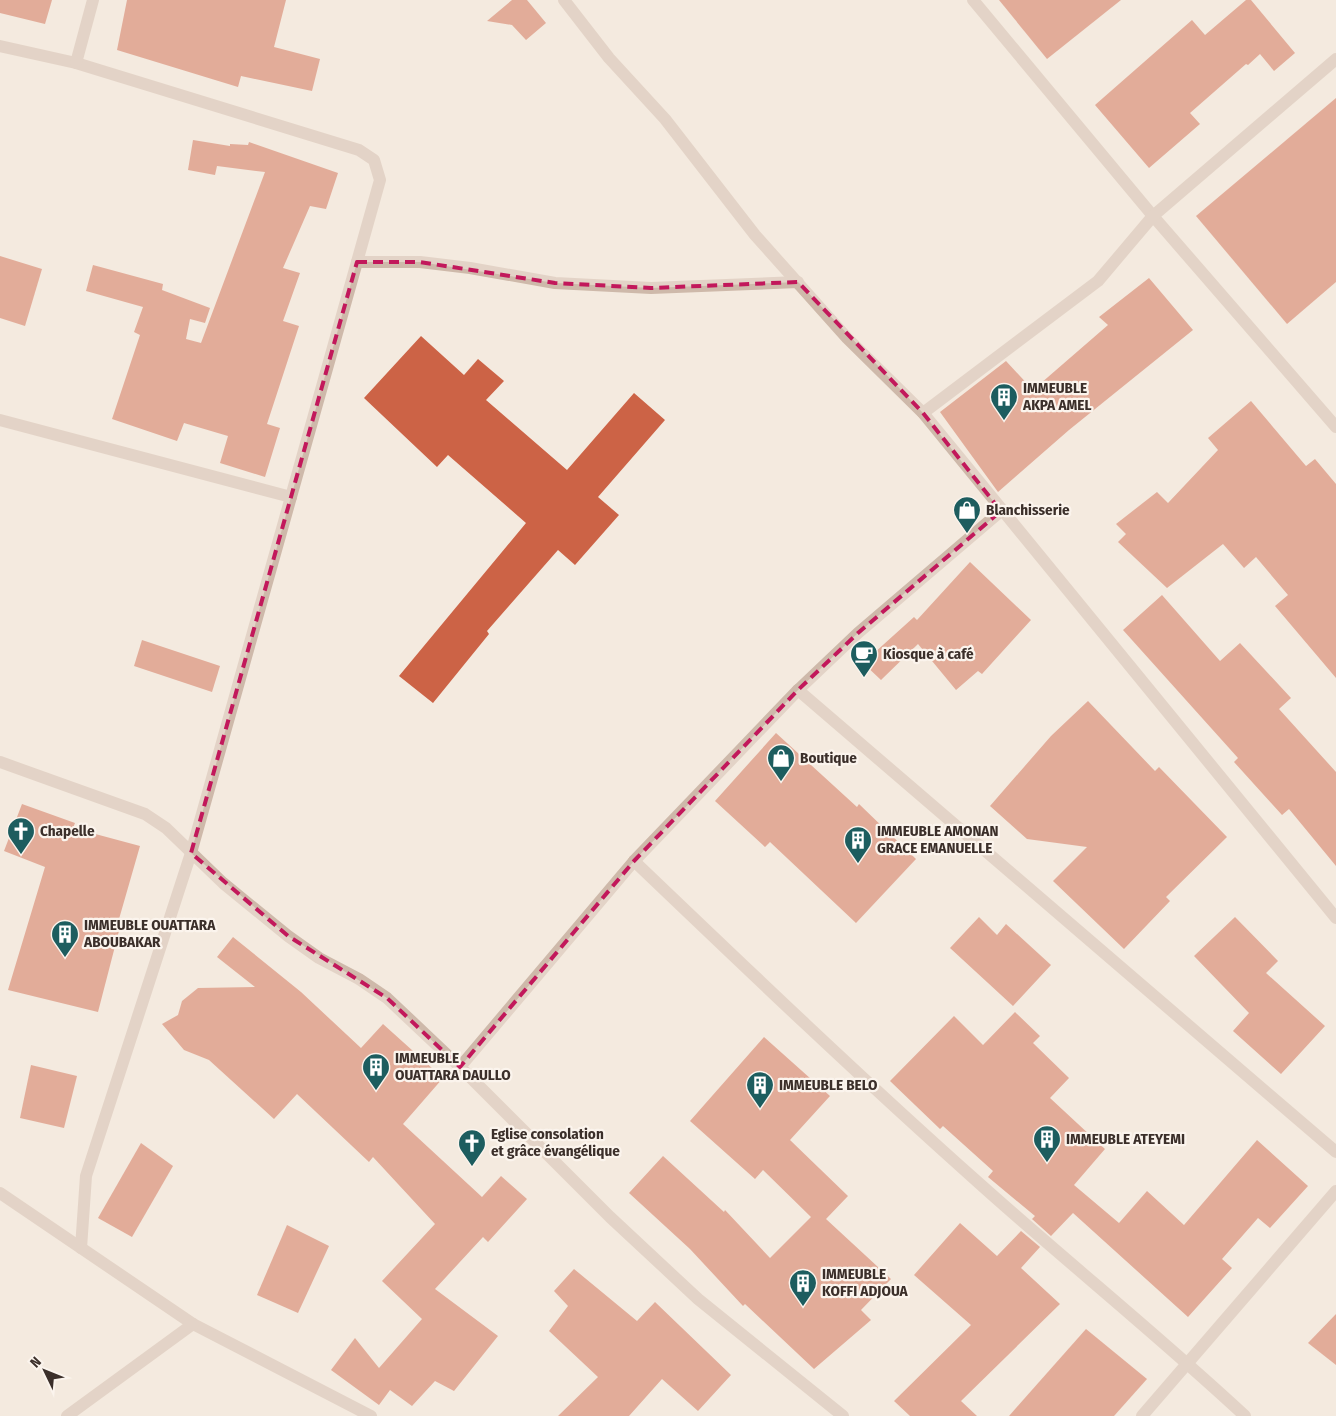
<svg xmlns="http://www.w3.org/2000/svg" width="1336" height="1416" viewBox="0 0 1336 1416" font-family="'Fira Sans Condensed',sans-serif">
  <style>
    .building { fill: #cc6346 }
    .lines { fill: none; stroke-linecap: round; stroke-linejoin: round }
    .minor { stroke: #ceb9aa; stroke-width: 12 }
    .marked { fill: none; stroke: #c2185b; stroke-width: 4; stroke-dasharray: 10 6; stroke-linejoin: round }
    .labels { text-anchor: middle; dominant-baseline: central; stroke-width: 4.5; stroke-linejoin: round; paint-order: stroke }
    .poi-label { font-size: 15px; font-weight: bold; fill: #3b2f2a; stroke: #fbf4ed; text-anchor: start }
  </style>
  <rect width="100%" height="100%" fill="#f4eadf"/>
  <g class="building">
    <path d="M0,0H52L45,24L0,13Z"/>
    <path d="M127,0H286L274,47L320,59L312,91L241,76L238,87L117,50Z"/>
    <path d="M512,0H527L546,23L526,40L512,25L487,21Z"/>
    <path d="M999,0H1121L1047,59Z"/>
    <path d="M1246,0H1251L1295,53L1274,71L1260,54L1248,65L1246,64L1190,113L1200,124L1149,168L1095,105L1192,20L1205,35Z"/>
    <path d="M1336,98V282L1287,324L1196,216Z"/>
    <path d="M193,140L230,146V144L248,145L249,142L338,173L326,209L310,206L283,268L300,273L283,321L299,326L267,424L280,428L265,477L220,463L228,436L184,423L177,441L112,419L140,335L134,332L143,307L86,291L93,265L163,284L162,290L210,308L205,323L190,319L186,339L201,343L265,172L217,166L215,175L188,170Z"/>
    <path d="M0,256L42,269L25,326L0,318Z"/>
    <path d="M1149,278L1193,330L1069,430L998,492L940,412L1006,361L1033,390L1108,325L1099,317Z"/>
    <path d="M421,336L464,375L478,359L504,381L486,400L567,470L634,393L665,420L598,497L619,515L575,565L558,550L487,631L489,634L433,703L399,676L526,523L448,455L437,467L364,398Z"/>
    <path d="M1251,401L1306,466L1315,459L1336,484V678L1275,606L1288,595L1256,557L1244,568L1223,544L1167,588L1118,542L1126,534L1116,524L1157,492L1168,503L1218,450L1208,438Z"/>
    <path d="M970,562L1031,620L982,674L978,671L956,690L918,644L881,680L863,663L914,617L917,620Z"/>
    <path d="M1162,595L1220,661L1240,643L1291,698L1279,709L1336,772V866L1289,809L1282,815L1234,762L1238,758L1123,630Z"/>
    <path d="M142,640L220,666L212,692L134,666Z"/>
    <path d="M1088,701L1155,771L1159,767L1227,837L1166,897L1170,901L1124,949L1053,881L1087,847L1027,839L990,806L1051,736Z"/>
    <path d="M776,733L857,807L859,804L916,859L856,923L770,842L765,847L715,801Z"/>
    <path d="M22,804L75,823L73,828L140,846L117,926L120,927L98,1012L8,990L45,867L4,851Z"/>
    <path d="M979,917L997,935L1006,924L1051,965L1013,1006L950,948Z"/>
    <path d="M1235,917L1278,961L1266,973L1325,1026L1281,1074L1233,1031L1249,1013L1194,956Z"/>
    <path d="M233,937L301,992L361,1048L383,1024L443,1078L403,1124L482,1197L501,1176L527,1199L488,1242L483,1237L435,1289L498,1336L454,1391L435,1381L412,1406L390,1390L379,1405L331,1370L355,1338L379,1368L422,1319L382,1281L435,1224L373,1157L369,1162L297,1094L274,1119L209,1060L184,1050L162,1024L178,1015L182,1001L198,988L255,987L217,957Z"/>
    <path d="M1015,1012L1040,1036L1033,1043L1069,1078L1050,1098L1105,1149L1074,1185L1119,1223L1147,1191L1184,1225L1257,1140L1308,1186L1270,1228L1258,1218L1222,1259L1232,1268L1188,1317L1073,1213L1051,1236L1032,1219L1035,1216L988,1177L993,1171L943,1126L940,1129L890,1081L954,1016L983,1045Z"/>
    <path d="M764,1037L830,1096L790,1140L848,1196L826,1219L891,1279L861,1310L871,1320L814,1369L745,1304L743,1306L690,1249L629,1193L663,1156L724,1212L725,1210L770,1258L811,1217L763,1170L755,1179L690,1121Z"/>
    <path d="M31,1065L77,1076L64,1128L20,1118Z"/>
    <path d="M141,1143L173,1166L132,1237L98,1218Z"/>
    <path d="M960,1223L997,1256L1021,1231L1040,1247L1021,1268L1060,1304L961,1401L977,1416H910L894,1401L971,1325L914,1275Z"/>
    <path d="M287,1225L329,1246L298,1313L257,1295Z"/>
    <path d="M574,1269L637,1321L655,1302L731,1375L698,1411L662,1379L629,1416H558L598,1377L549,1331L568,1306L554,1291Z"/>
    <path d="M1336,1314V1365L1308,1343Z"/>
    <path d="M1086,1329L1147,1379L1114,1416H1009Z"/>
  </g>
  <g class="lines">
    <g class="minor">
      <path d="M564,0L609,58L665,119L755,235L847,338L923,413L1336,918"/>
      <path d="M973,0L1153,216L1336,427"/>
      <path d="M0,46L76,63L359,150L374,160L380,180L191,853L86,1176L81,1248"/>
      <path d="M76,63L93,0"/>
      <path d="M357,262H420L470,268L555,283L651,288L798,282"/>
      <path d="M923,413L1098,281L1153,216L1336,59"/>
      <path d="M0,420L291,497"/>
      <path d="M798,690L1336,1152"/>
      <path d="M0,762L145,814L166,828L223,883L288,936L319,958L359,979L387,998L460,1067L610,1217L698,1299L843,1416"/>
      <path d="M634,861C748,970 862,1079 980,1184C1067,1262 1159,1336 1245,1416"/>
      <path d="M460,1067L634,861L798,690L858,633L1001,511"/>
      <path d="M0,1193L193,1324L371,1416"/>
      <path d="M67,1416L193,1324"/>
      <path d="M1142,1416L1336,1191"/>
    </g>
  </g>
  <path d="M0 0H1336V1416H0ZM357,262H420L555,283L651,288L798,282L923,413L1001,511L858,633L798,690L634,861L460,1067L387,998L288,936L191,853Z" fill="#f4eadf" fill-opacity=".55" fill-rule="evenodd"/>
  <path class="marked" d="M357,262H420L555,283L651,288L798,282L923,413L1001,511L858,633L798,690L634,861L460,1067L387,998L288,936L191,853Z"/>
  <defs>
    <g id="building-pin" transform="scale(1.4375)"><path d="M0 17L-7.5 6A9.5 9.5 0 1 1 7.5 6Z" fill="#1d5d5f" stroke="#fbf4ed"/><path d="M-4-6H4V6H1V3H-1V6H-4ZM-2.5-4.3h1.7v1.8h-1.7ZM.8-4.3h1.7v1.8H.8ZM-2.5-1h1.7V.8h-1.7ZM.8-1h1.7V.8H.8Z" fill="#fff"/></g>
    <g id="shop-pin" transform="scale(1.4375)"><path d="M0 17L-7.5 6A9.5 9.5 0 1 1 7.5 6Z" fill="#1d5d5f" stroke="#fbf4ed"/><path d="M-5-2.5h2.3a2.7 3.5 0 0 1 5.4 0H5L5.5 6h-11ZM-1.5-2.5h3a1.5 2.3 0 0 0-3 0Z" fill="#fff"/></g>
    <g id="cafe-pin" transform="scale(1.4375)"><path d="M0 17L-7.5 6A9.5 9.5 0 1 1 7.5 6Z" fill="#1d5d5f" stroke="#fbf4ed"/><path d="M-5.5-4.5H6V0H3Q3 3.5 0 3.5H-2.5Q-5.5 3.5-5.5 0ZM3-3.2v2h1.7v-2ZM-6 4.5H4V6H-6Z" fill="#fff"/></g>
    <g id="church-pin" transform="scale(1.4375)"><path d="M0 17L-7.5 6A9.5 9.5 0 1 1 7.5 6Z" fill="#1d5d5f" stroke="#fbf4ed"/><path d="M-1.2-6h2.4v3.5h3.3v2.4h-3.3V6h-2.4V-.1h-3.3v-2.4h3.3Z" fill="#fff"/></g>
  </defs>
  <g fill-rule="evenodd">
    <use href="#building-pin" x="1004" y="397"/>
    <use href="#shop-pin" x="967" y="510"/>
    <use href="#cafe-pin" x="864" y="654"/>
    <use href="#shop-pin" x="781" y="758"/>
    <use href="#church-pin" x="21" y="831"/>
    <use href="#building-pin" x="858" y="840"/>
    <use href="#building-pin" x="65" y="934"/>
    <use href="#building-pin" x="376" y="1067"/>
    <use href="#building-pin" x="760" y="1085"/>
    <use href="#building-pin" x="1047" y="1139"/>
    <use href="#church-pin" x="472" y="1143"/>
    <use href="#building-pin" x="803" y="1283"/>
  </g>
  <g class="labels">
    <g class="poi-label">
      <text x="1023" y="388">IMMEUBLE<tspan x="1023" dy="17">AKPA AMEL</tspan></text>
      <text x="986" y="510">Blanchisserie</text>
      <text x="883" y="654">Kiosque à café</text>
      <text x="800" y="758">Boutique</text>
      <text x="40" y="831">Chapelle</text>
      <text x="877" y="831">IMMEUBLE AMONAN<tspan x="877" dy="17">GRACE EMANUELLE</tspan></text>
      <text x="84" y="925">IMMEUBLE OUATTARA<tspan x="84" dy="17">ABOUBAKAR</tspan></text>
      <text x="395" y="1058">IMMEUBLE<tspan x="395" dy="17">OUATTARA DAULLO</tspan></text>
      <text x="779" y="1085">IMMEUBLE BELO</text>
      <text x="491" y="1134">Eglise consolation<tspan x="491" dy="17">et grâce évangélique</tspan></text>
      <text x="1066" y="1139">IMMEUBLE ATEYEMI</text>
      <text x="822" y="1274">IMMEUBLE<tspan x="822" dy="17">KOFFI ADJOUA</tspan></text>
    </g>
  </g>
  <g transform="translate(45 1371) rotate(313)" stroke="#fbf4ed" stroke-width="4" paint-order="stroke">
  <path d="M0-4L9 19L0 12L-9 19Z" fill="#3b2f2a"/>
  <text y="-8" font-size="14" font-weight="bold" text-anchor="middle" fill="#3b2f2a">N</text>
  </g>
</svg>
